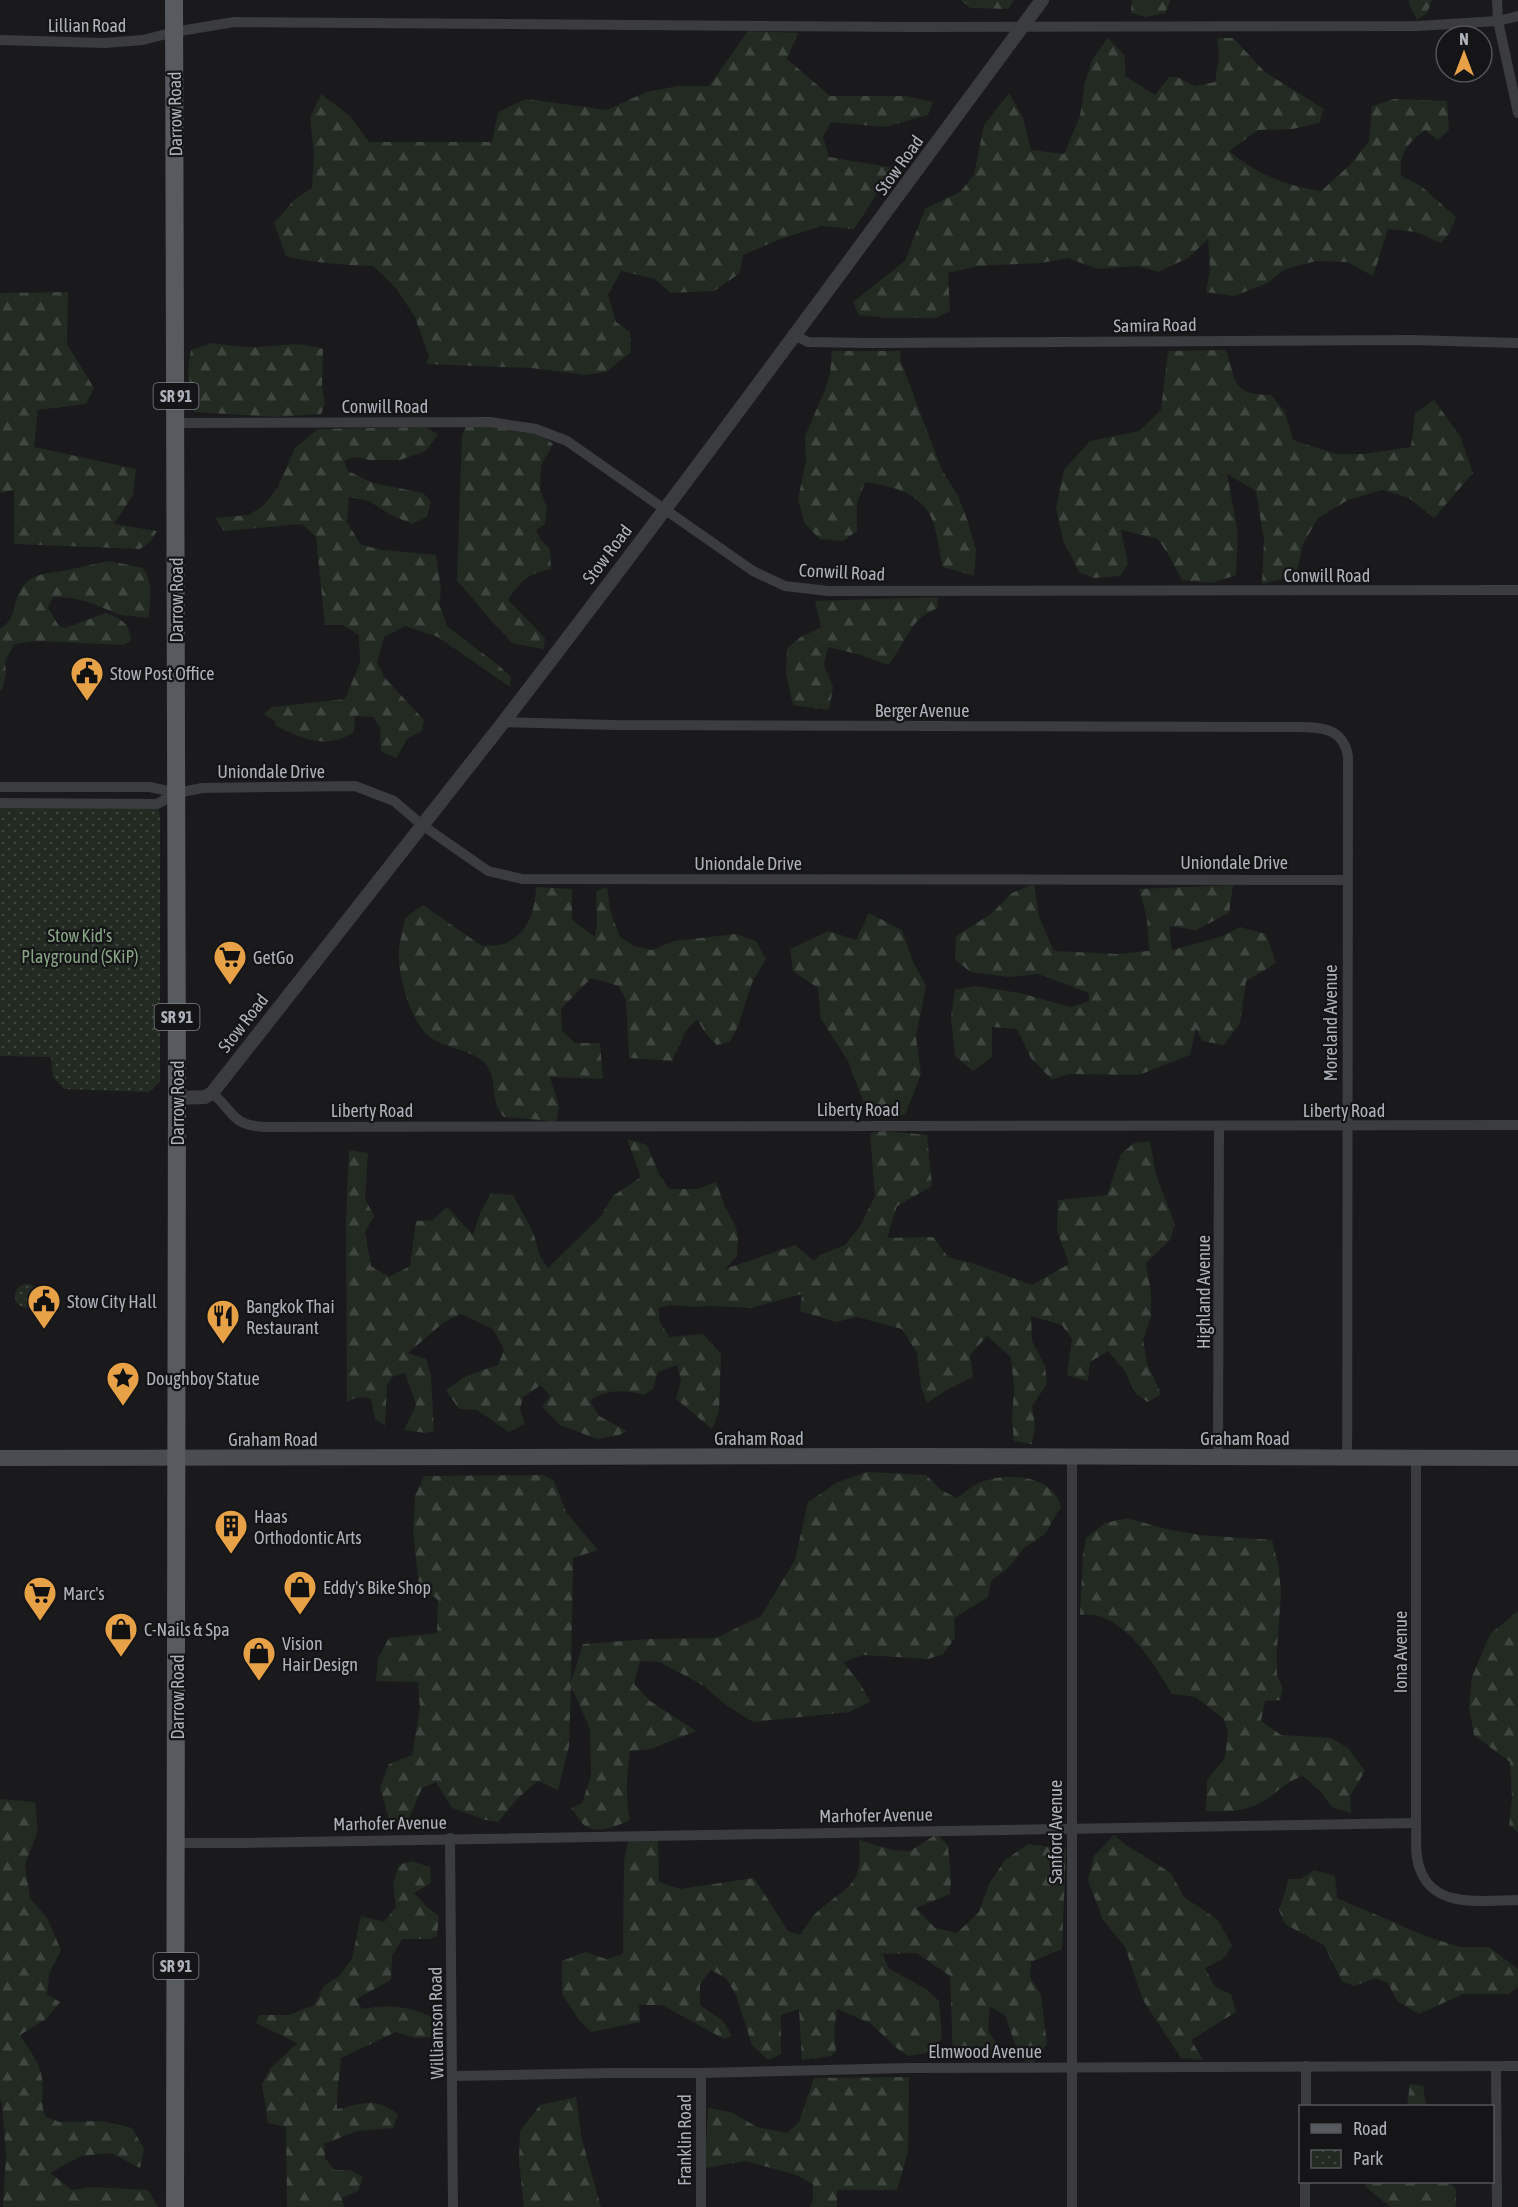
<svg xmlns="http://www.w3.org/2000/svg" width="1518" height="2207" viewBox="0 0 1518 2207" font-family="'Asap Condensed',sans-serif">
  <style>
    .forest { fill: url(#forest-firs) }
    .park { fill: url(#park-dots) }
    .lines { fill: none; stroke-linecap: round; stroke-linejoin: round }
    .minor { stroke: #3b3c40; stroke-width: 10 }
    .tertiary { stroke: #3b3c40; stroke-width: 14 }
    .secondary { stroke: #494c50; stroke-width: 16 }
    .primary { stroke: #575a5f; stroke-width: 18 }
    .labels { text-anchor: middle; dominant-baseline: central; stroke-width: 4.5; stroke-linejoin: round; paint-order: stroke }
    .shield { fill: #151517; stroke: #7f8389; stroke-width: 1.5 }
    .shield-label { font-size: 16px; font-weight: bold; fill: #adb2ba }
    .street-label { font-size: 18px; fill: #adb2ba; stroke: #151517 }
    .poi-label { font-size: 18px; fill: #adb2ba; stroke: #151517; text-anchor: start }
    .park-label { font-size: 18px; fill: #87a485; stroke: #151517 }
  </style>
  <defs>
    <pattern id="forest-firs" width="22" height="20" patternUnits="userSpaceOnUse" patternTransform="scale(1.5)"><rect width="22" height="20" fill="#222a22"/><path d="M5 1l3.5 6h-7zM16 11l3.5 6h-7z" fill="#3f4640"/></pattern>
    <pattern id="park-dots" width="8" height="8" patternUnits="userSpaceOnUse" patternTransform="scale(1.5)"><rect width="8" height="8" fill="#222a22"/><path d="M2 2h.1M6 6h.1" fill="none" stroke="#3f4640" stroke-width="1.8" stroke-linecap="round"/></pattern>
  </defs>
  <rect width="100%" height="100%" fill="#1a1a1c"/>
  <g class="forest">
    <path d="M961,0H1014L1008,9L970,8Z"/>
    <path d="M1132,0H1171L1165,13L1146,17L1131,13Z"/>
    <path d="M1409,0H1432L1427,13L1417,20L1409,4Z"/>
    <path d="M748,31L798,33L787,59L830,96H906L933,102L928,115L885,127L831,122L823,137L829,157L894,168L854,229L821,226L778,240L743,255L740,273L714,291L671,293L655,279L621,271L608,295L616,322L630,332L631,352L606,372L585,375L532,368L426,364L429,357L415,317L396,288L373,266C343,265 315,263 286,256L274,223L295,199L312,188L314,153L310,118L321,94L350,116L369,142H492L498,112L526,99L607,110L646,92L678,86H709Z"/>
    <path d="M1108,38L1125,56V76L1155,95L1169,77H1177L1195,86L1215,82L1219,57L1217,38H1233L1265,72L1324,109L1319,123L1293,129L1258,130L1229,151C1255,173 1286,186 1321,191L1350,165L1369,141L1372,106L1394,99L1447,101L1449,130L1438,140L1425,130C1409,143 1398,152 1401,176L1421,186L1456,217L1449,234L1441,243L1416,232L1388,229L1373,276L1347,262L1316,261L1285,269L1268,283L1234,296L1206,292L1210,270L1208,239L1188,258L1158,272L1138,266L1098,269L1068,258L1041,263L978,266L948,273L950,311L936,318H886L859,315L853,302L905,261L925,209L960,192L974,175L984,125L1009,93L1023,118L1031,150L1064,154L1080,116L1085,82L1093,58Z"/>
    <path d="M68,292L67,344L94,388L86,404L38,410L34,447L136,469L133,495L114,524L157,531L150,542L140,549L14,544V490L0,493V293Z"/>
    <path d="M212,343C228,345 245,348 261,347C286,345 298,342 323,349L322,386L325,404L321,414L276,417L194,412L188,370L191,350Z"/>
    <path d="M1226,350C1237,384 1232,394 1271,395L1285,412L1293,440L1336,454H1363L1411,447L1415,413L1434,400L1460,436L1473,473L1434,518L1409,498L1382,490L1348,500L1318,518L1303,544L1296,575L1262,584L1264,540L1256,491L1227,474L1238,533L1236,575L1212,583L1182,580L1168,554L1158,539L1121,530L1128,564L1120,576L1094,578L1079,572L1063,540L1056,508L1064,470L1090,441L1139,431L1161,410L1168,351Z"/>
    <path d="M832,351H901L900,359L942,470L958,496L968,522L976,550L974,576L943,567C939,553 937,528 930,515C917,491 890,486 865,482L857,503V531L843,541L820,539L805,524L798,500L806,460L805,436L825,390L830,374Z"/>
    <path d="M425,427L438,434L426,451L400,460H370L355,457L344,461L348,471L373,483L423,493L431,502L427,517L412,524L389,514L369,501L349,497L347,522L361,545L383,550L436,555L441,590L439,604L447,626L498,665L511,677L510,687L438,637L405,626L384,637L377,662L384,677L424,720L422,731L408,738L396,758L381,751L380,727L373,717L355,716L354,732C328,750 302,739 276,726L275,721L264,714L272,707L345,699L360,663L359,635L343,625H325L316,537L302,524L224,531L215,518L249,515L264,505L278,487L295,448L318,429Z"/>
    <path d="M466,427C491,427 534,424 553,444L541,466L540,490L547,508L545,524L536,530L540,539L550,549L551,569C528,573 520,582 508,600L545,638L544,649L511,643C506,634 499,629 492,622C480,608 470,594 457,581L462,435Z"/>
    <path d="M109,561L143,568C153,581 151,602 148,618L121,615L88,602L71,598L53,597L48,608L59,626L65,628L106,613C121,619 130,623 131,641L123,645L35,641L14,644L5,662L6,674L2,690H0V629C15,620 12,608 19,593C29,572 47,574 67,570C81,567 95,564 109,561Z"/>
    <path d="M938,597L937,608C932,611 925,614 920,618C907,631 900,651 888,665L861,655L828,647L824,665L833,687L829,710L793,705L786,674L787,648L801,637L821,627L815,601Z"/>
    <path d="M1034,884L1039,917L1054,951L1117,954L1149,951L1147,918L1139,889L1233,885L1229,913L1196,930L1169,926L1172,950L1223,936L1240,927L1266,934L1276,963L1246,981L1240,1023L1224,1045L1202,1041L1196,1028L1190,1055L1139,1075L1068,1074L1052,1080L1031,1058L1017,1029L992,1027V1057L973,1071L955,1056L951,1017L955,990L975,986L1020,993L1070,1007L1089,1001V993L1038,974L1009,977L971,972L955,960L956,936L991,914L1012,893Z"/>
    <path d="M536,887L572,889V920L595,937L597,922L596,891L607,887L610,910L620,937L634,946L652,950L674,941L736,934L756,941L766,959L752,983L738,1026L730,1042L717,1045L706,1034L697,1019L686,1031L672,1061L629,1058L626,1000L619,986L591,978L561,1009L562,1031L575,1043H600L603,1079L550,1077L559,1106L556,1123L542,1120L504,1117C489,1103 499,1080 485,1063C474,1051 446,1048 431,1038C411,1024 397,974 399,950C400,940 403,929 405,918L423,905L482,946C490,945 500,946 506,943C529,933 535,909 536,887Z"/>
    <path d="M869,913L902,930L913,962L926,985L916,1037L921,1074L905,1115L878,1116L865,1106L848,1061L821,1019L818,988L793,971L790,949L828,931L856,940Z"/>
    <path d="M885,1131L927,1135L932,1186L897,1206L887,1238L933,1237L948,1257L975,1264L1032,1285L1069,1264L1057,1230L1058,1200L1107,1195L1121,1154L1134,1143L1150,1141L1156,1175L1175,1224L1170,1240L1146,1263L1151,1292V1317L1143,1340L1147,1363L1161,1394L1148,1402L1136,1394L1124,1370L1108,1351L1090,1362L1088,1381L1067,1375L1072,1339L1062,1325L1031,1316L1032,1341L1045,1366L1047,1384L1032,1406L1035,1426L1032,1444L1014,1441L1012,1421L1014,1388L1011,1357L987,1336L970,1355L973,1377L945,1391L927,1403L921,1387L917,1353L902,1329L857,1317L836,1322L800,1311L802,1294L751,1308L711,1306L695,1307L672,1305L658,1308L660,1322L669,1337L703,1334L721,1354L719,1412L712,1429L676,1399L681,1380L677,1365L658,1372L653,1389L644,1395C625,1390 606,1388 590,1401L599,1416L627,1431L619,1435L597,1439L560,1425L542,1407L550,1396L541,1385L523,1397L520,1409L525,1424L509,1432L477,1410L459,1409L446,1390L466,1376L498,1365L504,1350L493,1329L461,1314L444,1322L408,1353L426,1359L431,1376L434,1431L426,1433L404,1430L416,1405L405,1373L392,1377L387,1386L385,1426L375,1419L371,1399C361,1396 356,1397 347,1402L346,1221L349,1150L368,1153L365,1199L374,1216L365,1232L371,1266L389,1277L410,1266L416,1221L433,1220L447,1207L473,1235L480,1213L491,1193L513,1195L533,1232L540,1256L548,1268L601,1216L613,1196L641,1177L627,1139L647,1145L659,1174L669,1189H698L716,1182L725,1207L736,1227L738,1238L737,1256L725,1269L795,1245L814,1261L820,1255L845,1245L860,1226L875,1196L870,1133Z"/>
    <path d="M867,1472L926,1475L941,1490L957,1498C965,1493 972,1485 981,1482C1007,1472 1052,1475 1061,1506L1045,1534L1024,1548L1008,1568L991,1581L988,1597L954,1618L955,1638L943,1654L928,1659L863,1655L843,1662L860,1683L870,1702L849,1712L753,1722L726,1705L704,1686L660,1662L640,1661L634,1684L650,1701L696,1731L651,1749L630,1751C627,1775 625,1796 630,1820C617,1826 595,1836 583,1824C578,1819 576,1813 571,1808L582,1803L591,1776L590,1729L571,1686L569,1746L558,1790L538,1781L519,1797L498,1822L486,1820L452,1808L436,1782L422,1788L406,1825L389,1820L380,1787L389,1764L412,1755L420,1708L418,1682L376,1681L378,1658L389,1638L437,1633L438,1600L419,1585L413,1533L415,1496L424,1476L543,1475L554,1481L566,1512L598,1550L573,1558L571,1682L583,1644L650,1639L716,1638L761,1616L795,1560L808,1502L838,1482Z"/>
    <path d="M1127,1518L1166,1529L1200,1535L1272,1540L1279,1568L1281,1593L1277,1649V1675L1283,1688L1280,1700L1265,1701L1261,1721L1281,1735L1331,1738L1348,1748L1365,1771L1350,1796L1351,1813L1332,1807L1320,1791L1303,1776C1282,1783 1275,1796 1258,1804C1241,1812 1224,1812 1206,1811L1207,1780L1225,1758L1228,1731L1223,1718L1195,1697L1172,1694C1154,1664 1122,1609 1080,1615L1083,1555L1086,1538L1105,1523Z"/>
    <path d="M1518,1611V1832L1509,1825L1512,1798L1510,1762L1474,1735L1469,1707L1472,1677L1490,1634Z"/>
    <path d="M0,1799L35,1802L38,1830L25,1865L30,1898L47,1918L61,1950L49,1974L47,1995L60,2002L46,2019L20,2035C28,2048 40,2063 42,2078C44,2092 40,2103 45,2116L59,2122L102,2121L132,2128L144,2149L140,2168L111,2153L81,2156L50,2173L72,2190L93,2187L148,2190L158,2207H3L6,2155L2,2104L0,2098Z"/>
    <path d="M937,1834L948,1846L951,1879L950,1894L916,1908L935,1928L957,1933L979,1912L989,1884L1005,1860L1028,1844L1066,1849L1062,1949L1031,1962L1030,1977L1041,1995L1047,2044L1033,2063L1020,2059L1005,2015L990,2007L988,2031L1000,2049L993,2059L960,2057L953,2051L950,1976L917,1953L883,1954L888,1968L926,1989L939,2001L942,2038L933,2052L909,2056L899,2050L870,2023L837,2009L834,2033L836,2051L831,2056L802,2060L799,2009L781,2015V2054L768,2060L752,2045L736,1995L726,1978L711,1970L700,1984V2005L723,2021L732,2036L724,2039L662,2005H639L640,2022L591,2032L579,2020L562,1994V1961L585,1952L606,1959L623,1954L624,1860L629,1838L658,1839L659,1882L680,1889L754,1878L788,1931L800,1935C805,1928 809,1921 814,1915C843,1886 864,1891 859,1840L892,1850L910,1851Z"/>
    <path d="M1114,1835L1126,1845L1171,1873L1184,1897L1218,1920L1232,1946L1223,1959L1205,1968L1215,1987L1231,1994L1236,2012L1191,2040L1203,2060L1181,2058L1143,2000L1125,1947L1103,1920L1088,1880L1094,1856Z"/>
    <path d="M411,1861L430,1867L431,1883L414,1893L428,1908L439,1916L437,1936L431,1939H402L392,1956L391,1980L356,1999L362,2009C390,2004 417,2006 440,2023L436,2037L414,2038L396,2032L341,2058C340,2075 336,2092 337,2109C366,2104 371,2096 398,2114L393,2128L357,2131L324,2144L325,2158L334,2170H350L363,2177L358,2191L342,2198L344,2207H287L286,2127L268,2123L262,2084L270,2069L297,2043L256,2023L259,2015H289L314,2005L324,1986L339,1976L352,1959L361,1916L384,1922L396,1907L393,1884L399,1865Z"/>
    <path d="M1314,1870L1335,1876L1337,1898L1428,1937L1460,1947H1489L1518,1969V1987L1508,1994H1463L1419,2014L1397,2001L1388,1983L1376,1978L1354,1986L1342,1981L1324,1945L1285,1924L1279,1910L1289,1879H1301Z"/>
    <path d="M909,2077L908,2152L897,2190H837V2207H810L813,2201V2184L796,2175L746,2161L705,2168L708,2108L731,2112L757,2127L787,2133L799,2122L814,2078Z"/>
    <path d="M1410,2084L1423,2086L1426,2106H1407Z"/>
    <path d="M576,2097L582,2140L601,2207H524L519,2161L520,2131L540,2105Z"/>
    <path d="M1363,2182H1449L1456,2189V2207H1390L1366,2187Z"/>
  </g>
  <g class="park">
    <path d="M0,803L157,804L160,817V1081L149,1092L64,1089L53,1077L51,1057L0,1056Z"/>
    <circle cx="27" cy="1296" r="12"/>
  </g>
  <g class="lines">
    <g class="minor">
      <path d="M1497,0L1498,21L1518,113"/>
      <path d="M0,40L105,43L143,40L174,32L234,22L914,27L1418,26L1498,21L1518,16"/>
      <path d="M794,335L808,342L868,343L1412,340L1518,343"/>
      <path d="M176,423L490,422L536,429L567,441L753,571L785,586L828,591L1518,590"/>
      <path d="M503,722L614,725L1276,727C1306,728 1343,720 1348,757C1346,991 1349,1224 1347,1457"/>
      <path d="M0,787H150L177,793"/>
      <path d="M0,803L157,804L177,793L202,788L355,786L394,801L422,825L488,871L522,879L1347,880"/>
      <path d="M212,1093C235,1112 230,1125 265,1127L1518,1125"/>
      <path d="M1218,1457L1219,1126"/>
      <path d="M1416,1458V1823C1417,1837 1414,1855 1420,1869C1434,1910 1484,1900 1518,1900"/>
      <path d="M450,1838L453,2207"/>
      <path d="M177,1843H242L1416,1823"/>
      <path d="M1496,2066L1497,2207"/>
      <path d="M701,2073V2207"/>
      <path d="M453,2076L612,2073H701L909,2068L1518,2066"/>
      <path d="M1306,2106V2066"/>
      <path d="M1305,2182V2207"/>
      <path d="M1072,2207V1457"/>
    </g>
    <path class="tertiary" d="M177,1098L205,1097L212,1093C308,969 406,847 502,724C686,485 863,242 1042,0"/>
    <path class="secondary" d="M0,1458L911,1456L1518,1458"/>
    <path class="primary" d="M174,0L177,1098L175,2207"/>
  </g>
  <defs>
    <g id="civic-pin" transform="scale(1.725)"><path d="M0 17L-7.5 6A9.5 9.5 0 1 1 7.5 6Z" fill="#e7a146" stroke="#151517"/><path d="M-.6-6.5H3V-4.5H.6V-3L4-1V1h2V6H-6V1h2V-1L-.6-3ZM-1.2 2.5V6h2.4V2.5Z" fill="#111"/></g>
    <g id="supermarket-pin" transform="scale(1.725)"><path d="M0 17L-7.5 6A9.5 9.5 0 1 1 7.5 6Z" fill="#e7a146" stroke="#151517"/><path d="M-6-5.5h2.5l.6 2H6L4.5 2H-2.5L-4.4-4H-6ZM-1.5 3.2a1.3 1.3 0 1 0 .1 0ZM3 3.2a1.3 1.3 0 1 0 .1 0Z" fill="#111"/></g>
    <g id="restaurant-pin" transform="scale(1.725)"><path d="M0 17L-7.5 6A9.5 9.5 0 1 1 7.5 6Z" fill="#e7a146" stroke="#151517"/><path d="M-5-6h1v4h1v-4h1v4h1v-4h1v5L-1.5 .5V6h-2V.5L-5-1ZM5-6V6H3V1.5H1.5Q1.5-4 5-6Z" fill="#111"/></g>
    <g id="sight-pin" transform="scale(1.725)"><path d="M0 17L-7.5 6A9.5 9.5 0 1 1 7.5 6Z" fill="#e7a146" stroke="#151517"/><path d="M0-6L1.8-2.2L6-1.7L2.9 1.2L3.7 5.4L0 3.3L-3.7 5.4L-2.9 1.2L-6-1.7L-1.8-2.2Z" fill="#111"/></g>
    <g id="building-pin" transform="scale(1.725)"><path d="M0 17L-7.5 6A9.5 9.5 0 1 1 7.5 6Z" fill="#e7a146" stroke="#151517"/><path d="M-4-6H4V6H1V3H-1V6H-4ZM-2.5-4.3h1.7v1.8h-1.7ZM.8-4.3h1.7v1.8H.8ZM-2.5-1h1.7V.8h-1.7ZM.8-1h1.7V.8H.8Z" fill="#111"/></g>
    <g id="shop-pin" transform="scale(1.725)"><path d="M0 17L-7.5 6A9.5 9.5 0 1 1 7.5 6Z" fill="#e7a146" stroke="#151517"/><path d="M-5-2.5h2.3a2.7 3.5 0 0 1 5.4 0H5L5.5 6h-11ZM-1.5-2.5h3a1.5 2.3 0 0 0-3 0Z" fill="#111"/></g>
  </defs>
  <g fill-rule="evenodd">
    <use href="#civic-pin" x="87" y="673"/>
    <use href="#supermarket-pin" x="230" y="957"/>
    <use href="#civic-pin" x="44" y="1301"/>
    <use href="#restaurant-pin" x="223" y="1316"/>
    <use href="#sight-pin" x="123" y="1378"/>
    <use href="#building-pin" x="231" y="1526"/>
    <use href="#shop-pin" x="300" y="1587"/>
    <use href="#supermarket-pin" x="40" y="1593"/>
    <use href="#shop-pin" x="121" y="1629"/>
    <use href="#shop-pin" x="259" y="1653"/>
  </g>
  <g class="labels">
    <g class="shield">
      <rect x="153.5" y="383" width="45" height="26" rx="4.5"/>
      <rect x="154.5" y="1004" width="45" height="26" rx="4.5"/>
      <rect x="153.5" y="1953" width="45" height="26" rx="4.5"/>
    </g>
    <g class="shield-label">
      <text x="176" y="396">SR 91</text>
      <text x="177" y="1017">SR 91</text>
      <text x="176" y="1966">SR 91</text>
    </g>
    <g class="street-label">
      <text x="87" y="25">Lillian Road</text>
      <text transform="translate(175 114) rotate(-91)">Darrow Road</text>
      <text transform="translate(899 165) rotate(-54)">Stow Road</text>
      <text transform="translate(1155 325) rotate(-1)">Samira Road</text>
      <text x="385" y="406">Conwill Road</text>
      <text transform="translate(607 554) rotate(-53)">Stow Road</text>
      <text transform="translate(842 572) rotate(3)">Conwill Road</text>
      <text x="1327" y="575">Conwill Road</text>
      <text transform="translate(176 600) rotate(-90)">Darrow Road</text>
      <text x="922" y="710">Berger Avenue</text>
      <text x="271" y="771">Uniondale Drive</text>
      <text x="1234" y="862">Uniondale Drive</text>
      <text x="748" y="863">Uniondale Drive</text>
      <text transform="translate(243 1023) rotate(-52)">Stow Road</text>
      <text transform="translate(1330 1023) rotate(-90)">Moreland Avenue</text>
      <text transform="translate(177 1103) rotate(-90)">Darrow Road</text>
      <text x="858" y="1109">Liberty Road</text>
      <text x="372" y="1110">Liberty Road</text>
      <text x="1344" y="1110">Liberty Road</text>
      <text transform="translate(1203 1292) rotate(-90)">Highland Avenue</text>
      <text x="759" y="1438">Graham Road</text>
      <text x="1245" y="1438">Graham Road</text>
      <text x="273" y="1439">Graham Road</text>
      <text transform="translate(1400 1652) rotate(-90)">Iona Avenue</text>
      <text transform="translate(177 1697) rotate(-90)">Darrow Road</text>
      <text transform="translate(876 1815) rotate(-1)">Marhofer Avenue</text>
      <text transform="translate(390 1823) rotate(-1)">Marhofer Avenue</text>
      <text transform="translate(1055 1832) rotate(-90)">Sanford Avenue</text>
      <text transform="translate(436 2023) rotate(-91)">Williamson Road</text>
      <text x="985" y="2051">Elmwood Avenue</text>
      <text transform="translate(684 2140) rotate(-90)">Franklin Road</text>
    </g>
    <g class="poi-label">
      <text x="110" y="673">Stow Post Office</text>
      <text x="253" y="957">GetGo</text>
      <text x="67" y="1301">Stow City Hall</text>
      <text x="246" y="1306">Bangkok Thai<tspan x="246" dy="21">Restaurant</tspan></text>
      <text x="146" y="1378">Doughboy Statue</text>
      <text x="254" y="1516">Haas<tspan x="254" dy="21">Orthodontic Arts</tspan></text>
      <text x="323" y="1587">Eddy's Bike Shop</text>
      <text x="63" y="1593">Marc's</text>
      <text x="144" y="1629">C-Nails &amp; Spa</text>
      <text x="282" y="1643">Vision<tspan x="282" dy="21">Hair Design</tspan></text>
    </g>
    <g class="park-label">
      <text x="80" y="935">Stow Kid's<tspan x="80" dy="21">Playground (SKiP)</tspan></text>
    </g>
  </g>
  <rect x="1299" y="2105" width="195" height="78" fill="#151517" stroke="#525458" stroke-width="1.5"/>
  <rect x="1311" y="2124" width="30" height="9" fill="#575a5f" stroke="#525458" stroke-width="1.5"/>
  <text x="1353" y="2135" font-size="18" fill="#adb2ba">Road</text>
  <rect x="1311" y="2150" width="30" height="18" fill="url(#park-dots)" stroke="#525458" stroke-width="1.5"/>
  <text x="1353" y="2165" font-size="18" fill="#adb2ba">Park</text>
  <g transform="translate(1464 54)"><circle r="28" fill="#151517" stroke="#525458" stroke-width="1.5"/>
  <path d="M0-4.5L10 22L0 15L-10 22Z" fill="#e7a146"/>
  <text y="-9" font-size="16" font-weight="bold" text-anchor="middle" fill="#adb2ba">N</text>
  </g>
</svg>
